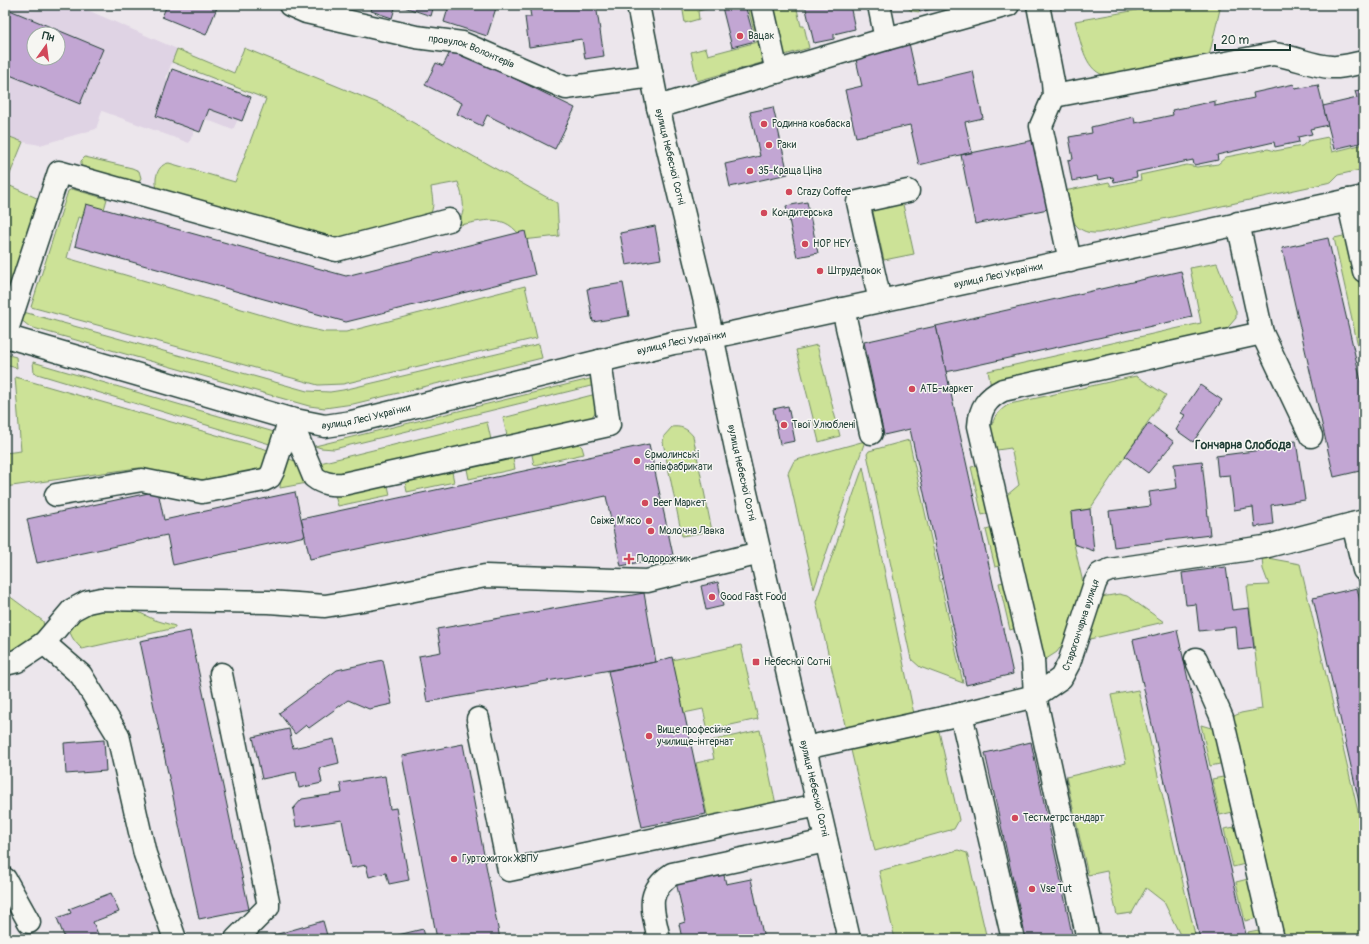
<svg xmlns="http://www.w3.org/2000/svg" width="1369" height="944" viewBox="0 0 1369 944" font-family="Pangolin,sans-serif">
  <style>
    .built { fill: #dfd3e4; fill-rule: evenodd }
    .green { fill: #cce297; stroke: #769066 }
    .building { fill: #c2a6d3; stroke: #1f3d34; fill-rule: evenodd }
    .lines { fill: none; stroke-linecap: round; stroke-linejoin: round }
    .minor-casing { stroke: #1f3d34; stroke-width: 25 }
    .minor { stroke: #f6f6f2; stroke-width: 22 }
    .poi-dot { fill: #d1495b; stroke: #f6f6f2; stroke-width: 1.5 }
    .labels { text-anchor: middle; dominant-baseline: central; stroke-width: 3; stroke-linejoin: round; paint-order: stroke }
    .poi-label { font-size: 10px; fill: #1f3d34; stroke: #f6f6f2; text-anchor: start }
    .street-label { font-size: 10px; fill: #1f3d34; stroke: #f6f6f2 }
    .quarter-label { font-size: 12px; font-weight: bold; fill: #1f3d34; stroke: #f6f6f2 }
  </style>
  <rect width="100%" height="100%" fill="#ece6ec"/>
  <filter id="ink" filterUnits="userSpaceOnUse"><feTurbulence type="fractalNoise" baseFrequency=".025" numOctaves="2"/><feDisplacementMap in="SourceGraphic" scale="8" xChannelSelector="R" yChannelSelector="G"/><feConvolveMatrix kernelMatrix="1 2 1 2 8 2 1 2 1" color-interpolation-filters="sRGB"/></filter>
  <g filter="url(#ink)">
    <path class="built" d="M5,5H76L177,49L166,78L243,108L233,130L200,117L189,143L102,111L96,129L40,145L23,142L5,135ZM34,34H58V58H34Z"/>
    <g class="green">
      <path d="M682,5H721L698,11L699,19L685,23Z"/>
      <path d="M747,5H756L765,59L761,63L697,81L691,52L706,48L708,55L757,42Z"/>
      <path d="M770,5H796L801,26H804L809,48L781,56Z"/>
      <path d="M903,5H918L920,12L912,11Z"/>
      <path d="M1136,5H1221L1209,56L1104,75C1084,70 1080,38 1075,21L1137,10Z"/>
      <path d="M244,48L378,103L557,203L559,236L523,240C505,211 484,221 455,226C468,213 463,198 458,182L431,187C432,198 436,208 428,217L340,243L158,191C153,181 157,164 169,163L235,182L266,99L172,62L177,49L234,73Z"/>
      <path d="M5,135L23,142L6,184L41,200L10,301L5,300Z"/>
      <path d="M1328,137L1332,152L1364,144V169L1338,175L1331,182L1099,233C1071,235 1069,212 1064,191L1109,182L1111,186L1141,180L1140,175L1187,165L1197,167L1218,164L1226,157L1268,149L1275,151L1302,146L1308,141Z"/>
      <path d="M85,157L132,168L139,171L141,178L139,182L135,183L81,168V161Z"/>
      <path d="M72,189L107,199L100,223L78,217L67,258L303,327L325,332H346L525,286L537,338L343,384L318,385L31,307L68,191Z"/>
      <path d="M902,200L914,254L884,260L872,208Z"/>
      <path d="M1348,235L1364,304V373L1334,238Z"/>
      <path d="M1217,263L1236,311V318L1224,332L991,387L988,371L1201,323L1190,268Z"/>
      <path d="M20,311L307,391L330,392L343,390L539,344L542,358L353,404L325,408L309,406L30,327L20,319Z"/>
      <path d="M817,345L840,436L819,442L796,350Z"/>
      <path d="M5,354L16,357L17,368L5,365Z"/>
      <path d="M33,362L274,432L273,445L34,373Z"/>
      <path d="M1136,376L1166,395L1090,509L1071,512L1074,544L1084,587L1066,639L1057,652L1040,663L1005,498L1007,495L1019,485L1011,448L990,451C987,432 992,413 1010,404Z"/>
      <path d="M15,377L272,451L265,466L260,471L204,483L139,468L130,469L5,487V453L21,451Z"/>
      <path d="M594,378L595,385L334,449L321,448L315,446Z"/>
      <path d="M596,394V411L589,421L508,440L503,418Z"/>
      <path d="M487,422L492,444L341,477L327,475L316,464Z"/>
      <path d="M672,427C680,426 687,428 693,436L712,531L682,536L663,442L664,436Z"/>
      <path d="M575,440L582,447L584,454L534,465L531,450Z"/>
      <path d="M909,440L963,683L920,667L911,659L867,454L869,451Z"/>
      <path d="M865,441L814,589L788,473L794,461L800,459Z"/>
      <path d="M512,454L515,469L469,479L466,464Z"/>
      <path d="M282,456L297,462L307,483L280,488Z"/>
      <path d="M982,465L992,512L982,515L971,467Z"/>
      <path d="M451,467L454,482L407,492L404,477Z"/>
      <path d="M863,467L914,714L846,729L816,602Z"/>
      <path d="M387,481L390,495L338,506L334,492Z"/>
      <path d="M996,527L1004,565L995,567L986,530Z"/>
      <path d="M1262,557L1300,564L1364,837V939H1281L1229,718L1241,713L1262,709L1247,586L1269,585L1263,569Z"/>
      <path d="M1008,581L1019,627L1010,630L999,583Z"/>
      <path d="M5,593L43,621L44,627C36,641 20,647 5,653Z"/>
      <path d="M1119,594L1127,596L1164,622L1081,641L1095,598Z"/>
      <path d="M98,606L134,610L155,620L175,626V628L82,649C56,624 76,618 98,606Z"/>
      <path d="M741,645L758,719L708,730L703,709L684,713L672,660Z"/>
      <path d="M1138,690L1196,939H1182L1164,902L1146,888L1132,913L1117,915L1107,871L1088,875L1066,777L1126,763L1111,695Z"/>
      <path d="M1201,725L1218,730L1225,763L1210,766Z"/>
      <path d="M938,727L959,820L954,829L875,851L850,746Z"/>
      <path d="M760,730L777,809L711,823L707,814L696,763L714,759L710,741Z"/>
      <path d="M1229,776L1237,811L1220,815L1212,779Z"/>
      <path d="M1240,826L1249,863L1233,867L1224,829Z"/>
      <path d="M958,850L967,853L987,939H895L879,871Z"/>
      <path d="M1252,878L1261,917L1245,921L1236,882Z"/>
      <path d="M1264,929L1266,939H1249L1248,932Z"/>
    </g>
    <g class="building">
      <path d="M167,5H218L206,35L162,17Z"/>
      <path d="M373,5H396L392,18L371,11Z"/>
      <path d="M398,5H434L431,16Z"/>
      <path d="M449,5H497L487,36L444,22Z"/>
      <path d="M529,5H596L604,56L585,59L582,39L529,47L525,17H531Z"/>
      <path d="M730,5H745L755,41L732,47L722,7Z"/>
      <path d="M805,5H850L855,29L834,34V39L814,43Z"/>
      <path d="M918,5H949L920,12Z"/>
      <path d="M5,8L103,49L80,104L5,73ZM34,34H58V58H34Z"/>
      <path d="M909,43L918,84L973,71L983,118L965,122L972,152L919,165L910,125L856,137L845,90L862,86L855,55Z"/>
      <path d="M452,48L575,108L555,149L487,115L482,126L457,114L462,103L425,85L436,63L443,66Z"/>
      <path d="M172,69L251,97L242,121L209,109L200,132L156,116Z"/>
      <path d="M1294,84L1295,89L1318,85L1328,125L1310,129L1312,134L1298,137L1299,142L1275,147L1274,142L1217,155L1218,160L1194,165L1193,160L1136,172L1137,177L1114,182L1113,177L1098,180L1097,176L1072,181L1068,160L1073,159L1069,137L1092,133L1091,127L1134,117L1135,123L1173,115L1172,110L1215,101V106L1254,98L1253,93Z"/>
      <path d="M1364,89V142L1334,149L1323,106L1357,98L1355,91Z"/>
      <path d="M773,107L788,174L730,187L725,164L760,156L750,112Z"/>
      <path d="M1034,140L1048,209L975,224L961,155Z"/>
      <path d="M807,202L818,253L797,257L786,206Z"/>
      <path d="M86,204L346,276L525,231L535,275L346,322L75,246Z"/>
      <path d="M655,226L661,259L626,265L620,233Z"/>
      <path d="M1328,238L1364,394V470L1334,477L1282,248Z"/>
      <path d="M1181,271L1192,317L946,372L936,326Z"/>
      <path d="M623,283L629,316L593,322L587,289Z"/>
      <path d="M936,326L1013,674L966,685L910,429L884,435L864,342Z"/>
      <path d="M1200,385L1222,400L1193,442L1176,430L1185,415L1181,413Z"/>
      <path d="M788,406L795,441L780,444L773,409Z"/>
      <path d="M1149,423L1174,442L1148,473L1125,456Z"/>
      <path d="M1296,441L1305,500L1271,505L1273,524L1255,527L1253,507L1234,510L1230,475L1218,476L1216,456L1277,448L1275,443Z"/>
      <path d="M649,444L673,555L621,566L606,496L310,559L301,519Z"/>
      <path d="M1202,461L1210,535L1114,547L1109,511L1151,506L1149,492L1177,488L1174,464Z"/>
      <path d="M158,491L164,520L295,492L305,536L173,565L167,535L37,563L27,519Z"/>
      <path d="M1090,509L1094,551L1074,544L1071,512Z"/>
      <path d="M1226,567L1232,610L1249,608L1254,648L1238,650L1236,627L1199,631L1196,604L1186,605L1182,573Z"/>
      <path d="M718,582L723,606L706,610L701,586Z"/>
      <path d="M1357,588L1364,617V824L1313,598Z"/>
      <path d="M644,593L656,662L427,702L419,656L441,652L437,629Z"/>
      <path d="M1177,630L1209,773L1247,939H1200L1133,640Z"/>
      <path d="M190,631L249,909L199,919L140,641Z"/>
      <path d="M672,657L706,814L642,827L608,671L656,662Z"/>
      <path d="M383,660L392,704L369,709L348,700L309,728L306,725L295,734L279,713L337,670Z"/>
      <path d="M289,729L293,748L334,739L339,763L319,768L322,783L299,788L296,772L262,779L253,737Z"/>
      <path d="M104,740L106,771L66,774L64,743Z"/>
      <path d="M1031,742L1065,900L1073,939H1026L985,753Z"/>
      <path d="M463,744L500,939H437L402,756Z"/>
      <path d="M385,776L390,809L396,808L409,880L389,884L386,873L369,877L366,865L351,868L342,820L296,827L293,809L302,799L342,793L340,783Z"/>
      <path d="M723,871L726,884L751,879L764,939H682L679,924L685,922L676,882Z"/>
      <path d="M111,893L119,912L93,922L100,939H65L57,918L71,913L69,909Z"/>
      <path d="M323,921L328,939H264V938Z"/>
      <path d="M423,929L426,939H399L398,935Z"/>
      <path d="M549,936L550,939H529Z"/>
    </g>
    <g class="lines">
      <g class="minor-casing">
        <g id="minor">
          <path id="s1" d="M290,5L306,12L416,37L462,43L566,88L652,76"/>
          <path id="s2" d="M638,5L658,107L704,298L738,458L849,939"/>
          <path d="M762,5L777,72"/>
          <path d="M879,5L886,39"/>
          <path d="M1038,5L1053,82L1054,96L1041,126L1070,261"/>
          <path d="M1054,96L1273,54C1293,56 1311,66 1331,67C1342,68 1353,64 1364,62"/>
          <path d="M658,107L886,39L1008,5"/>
          <path d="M1348,200L1364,271"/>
          <path id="s3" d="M449,220L336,250L59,172L5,336L290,419L325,426L352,422L673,343L713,337L1364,197"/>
          <path d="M880,301L858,202L908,191"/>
          <path d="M843,309L871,433"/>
          <path d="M1262,333L1311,436"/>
          <path d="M290,419L314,477C323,484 331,485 343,484L609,425L600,361"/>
          <path d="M56,495L142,480L202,492L264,480L270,477L273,471L290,419"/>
          <path d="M1353,524L1364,570"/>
          <path d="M44,643L81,675L118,735L145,854L175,939"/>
          <path d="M1196,659L1222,718L1273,939"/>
          <path d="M5,664L17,661L44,643L72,610L87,602L101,599L269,602L325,606L369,599L485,576L647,581L760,553"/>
          <path d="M221,674L268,901V907L236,939"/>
          <path d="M961,714L1013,939"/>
          <path d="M478,719L509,870L818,805"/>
          <path id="s4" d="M805,748L961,714L1035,696L1061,678L1069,663L1095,583L1100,574L1110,570L1264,547L1364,521"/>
          <path d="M5,879L29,922"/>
          <path d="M659,939C653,910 644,893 672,874L826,841"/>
          <path d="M1088,939L1035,696L1033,659L979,426C980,408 987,398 1003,390L1262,333L1238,223"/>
        </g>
      </g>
      <use href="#minor" class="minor"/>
    </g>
  </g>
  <g class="poi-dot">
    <circle cx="740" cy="36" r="4"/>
    <circle cx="764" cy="124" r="4"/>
    <circle cx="769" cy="145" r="4"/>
    <circle cx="750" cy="171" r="4"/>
    <circle cx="789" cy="192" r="4"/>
    <circle cx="764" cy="213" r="4"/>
    <circle cx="805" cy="244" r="4"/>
    <circle cx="820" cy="271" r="4"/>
    <circle cx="912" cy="389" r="4"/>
    <circle cx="784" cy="425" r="4"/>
    <circle cx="637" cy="461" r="4"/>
    <circle cx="645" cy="503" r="4"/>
    <circle cx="649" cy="521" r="4"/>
    <circle cx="651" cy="531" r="4"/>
    <path d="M627 553h4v4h4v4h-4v4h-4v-4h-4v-4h4z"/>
    <circle cx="712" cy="597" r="4"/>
    <rect x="752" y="658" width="8" height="8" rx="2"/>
    <circle cx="649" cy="736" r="4"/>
    <circle cx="1015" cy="818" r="4"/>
    <circle cx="454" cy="859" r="4"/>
    <circle cx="1032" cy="889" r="4"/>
  </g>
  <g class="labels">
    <g class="poi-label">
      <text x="748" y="36">Вацак</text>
      <text x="772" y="124">Родинна ковбаска</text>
      <text x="777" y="145">Раки</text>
      <text x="758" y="171">35-Краща Ціна</text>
      <text x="797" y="192">Crazy Coffee</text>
      <text x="772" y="213">Кондитерська</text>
      <text x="813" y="244">HOP HEY</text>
      <text x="828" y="271">Штрудельок</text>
      <text x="920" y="389">АТБ-маркет</text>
      <text x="792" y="425">Твої Улюблені</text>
      <text x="645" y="455">Єрмолинські<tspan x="645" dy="12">напівфабрикати</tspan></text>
      <text x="653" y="503">Beer Маркет</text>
      <text x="641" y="521" text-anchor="end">Свіже М'ясо</text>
      <text x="659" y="531">Молочна Лавка</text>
      <text x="637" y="559">Подорожник</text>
      <text x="720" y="597">Good Fast Food</text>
      <text x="764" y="662">Небесної Сотні</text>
      <text x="657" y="730">Вище професійне<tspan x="657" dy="12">училище-інтернат</tspan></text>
      <text x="1023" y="818">Тестметрстандарт</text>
      <text x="462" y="859">Гуртожиток ЖВПУ</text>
      <text x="1040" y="889">Vse Tut</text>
    </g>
    <g class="street-label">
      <text stroke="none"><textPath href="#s1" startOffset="188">провулок Волонтерів</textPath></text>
      <text stroke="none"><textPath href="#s2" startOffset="155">вулиця Небесної Сотні</textPath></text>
      <text stroke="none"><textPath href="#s3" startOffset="1600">вулиця Лесі Українки</textPath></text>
      <text stroke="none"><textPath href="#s3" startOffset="1276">вулиця Лесі Українки</textPath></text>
      <text stroke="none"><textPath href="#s3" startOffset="952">вулиця Лесі Українки</textPath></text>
      <text stroke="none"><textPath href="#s2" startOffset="479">вулиця Небесної Сотні</textPath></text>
      <text stroke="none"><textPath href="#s4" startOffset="324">Старогончарна вулиця</textPath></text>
      <text stroke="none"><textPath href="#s2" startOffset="803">вулиця Небесної Сотні</textPath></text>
    </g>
    <g class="quarter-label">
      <text x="1243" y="445">Гончарна Слобода</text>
    </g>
  </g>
  <rect width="1369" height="944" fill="none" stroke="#f6f6f2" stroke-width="20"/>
  <rect x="10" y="10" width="1349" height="924" fill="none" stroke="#1f3d34" stroke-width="1.5" filter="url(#ink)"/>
  <g transform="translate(46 46) rotate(14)"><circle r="19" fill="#f6f6f2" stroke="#a0aca6"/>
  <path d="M0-3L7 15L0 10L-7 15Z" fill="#d1495b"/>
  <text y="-6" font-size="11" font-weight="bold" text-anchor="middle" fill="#1f3d34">Пн</text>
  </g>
  <path d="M1215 44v6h75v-6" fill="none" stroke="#1f3d34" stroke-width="2"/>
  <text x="1221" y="44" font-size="12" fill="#1f3d34" stroke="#f6f6f2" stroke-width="3" paint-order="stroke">20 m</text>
</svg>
